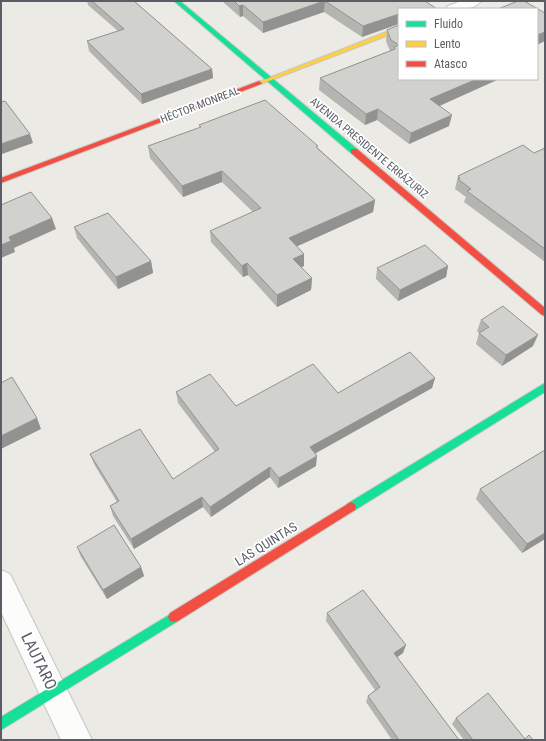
<svg xmlns="http://www.w3.org/2000/svg" width="546" height="741" viewBox="0 0 546 741" font-family="'Roboto Condensed',sans-serif">
  <style>
    .lines { fill: none; stroke-linecap: round; stroke-linejoin: round }
    .street-casing { stroke: #c7c6c6; stroke-width: 2 }
    .fast-casing { stroke: #c7c7c7; stroke-width: 2 }
    .slow-casing { stroke: #c7c7c7; stroke-width: 2 }
    .jam-casing { stroke: #c7c7c7; stroke-width: 2 }
    .street { fill: #fcfcfb; fill-rule: evenodd }
    .fast { fill: #16e098; fill-rule: evenodd }
    .slow { fill: #ffcf43; fill-rule: evenodd }
    .jam { fill: #f24e42; fill-rule: evenodd }
    .wall { fill: #b4b4b0 }
    .shaded-wall { fill: #929290 }
    .building { fill: #d1d1cd; stroke: #929290 }
    .labels { text-anchor: middle; dominant-baseline: central; stroke-width: 3.5; stroke-linejoin: round; paint-order: stroke }
    .far-street-label { font-size: 11px; fill: #5a5d64; stroke: #fff }
    .street-label { font-size: 13px; fill: #5a5d64; stroke: #fff }
    .near-street-label { font-size: 16px; fill: #5a5d64; stroke: #fff }
  </style>
  <rect width="100%" height="100%" fill="#ebeae4"/>
  <g class="lines">
    <g class="street-casing">
      <g id="street">
        <path d="M461,1H481C474,11 457,9 446,9L448,6Z"/>
        <path d="M1,570L10,574L92,740H61L1,612Z"/>
      </g>
    </g>
    <g class="fast-casing">
      <g id="fast">
        <path d="M174,1H180L357,149V153H351Z"/>
        <path d="M545,383V392L355,510L351,512L347,510L346,507L347,504Z"/>
        <path d="M174,612L178,613L180,617L178,621L1,730V717Z"/>
      </g>
    </g>
    <g class="slow-casing">
      <path id="slow" d="M399,27V31L261,84L256,83Z"/>
    </g>
    <g class="jam-casing">
      <g id="jam">
        <path d="M259,81L262,83L261,84L1,183V178Z"/>
        <path d="M351,149H357L545,308V316L542,315L351,153Z"/>
        <path d="M351,502L355,504L356,507L355,510L178,621L174,622L170,621L168,617L170,613Z"/>
      </g>
    </g>
    <use href="#street" class="street"/>
    <use href="#fast" class="fast"/>
    <use href="#slow" class="slow"/>
    <use href="#jam" class="jam"/>
  </g>
  <g class="wall">
    <path d="M87,1H134L212,69L213,78L142,104L89,51L87,41L118,31L88,5Z"/>
    <path d="M222,1H425L399,9L362,37L324,12L263,33L243,16L240,17Z"/>
    <path d="M399,25V79H499L439,106L449,126L409,144L377,120L365,125L319,90L320,78L390,51L386,41L387,30Z"/>
    <path d="M199,125L318,148L375,200L373,212L297,246L304,266L301,267L312,278L311,290L277,307L248,275L243,277L211,242L210,231L253,212L222,182L183,197L150,158L148,146L200,128Z"/>
    <path d="M545,148V262L464,202L466,197L455,189L458,176L534,153Z"/>
    <path d="M74,227L151,261L153,273L118,289L77,238Z"/>
    <path d="M448,266L446,277L398,301L376,279L377,268Z"/>
    <path d="M481,320L533,346L502,366L476,344L479,333L477,331Z"/>
    <path d="M435,378L432,388L315,453L316,466L278,488L270,477L211,517L203,507L134,549L113,516L110,506L117,502L94,464L90,454L173,479L215,452L178,403L176,392L236,406L338,393Z"/>
    <path d="M480,489L545,539L522,553L476,499Z"/>
    <path d="M77,547L141,567L144,576L107,599L81,557Z"/>
    <path d="M327,613L403,653L397,657L459,740H392L366,702L368,696L375,690L326,621Z"/>
    <path d="M456,718L525,739L533,740H464L452,724Z"/>
  </g>
  <g class="shaded-wall">
    <path d="M325,1L324,12L263,33V22Z"/>
    <path d="M243,5V16L240,17L239,6Z"/>
    <path d="M399,14V24L362,37L363,26Z"/>
    <path d="M545,32V41L537,45V35Z"/>
    <path d="M212,69L213,78L142,104L141,94Z"/>
    <path d="M477,79H499L428,111L430,99Z"/>
    <path d="M378,109L377,120L365,125L366,114Z"/>
    <path d="M452,115L449,126L409,144L411,133Z"/>
    <path d="M30,134L33,143L2,154L1,151V144Z"/>
    <path d="M222,171V182L183,197L182,186Z"/>
    <path d="M375,200L373,212L289,250V238Z"/>
    <path d="M52,218L56,229L14,248L15,252L1,258V245L9,237Z"/>
    <path d="M304,254V266L293,271V259Z"/>
    <path d="M151,261L153,273L118,289L116,277Z"/>
    <path d="M247,263L248,275L243,277L242,266Z"/>
    <path d="M448,266L446,277L398,301L400,290Z"/>
    <path d="M312,278L311,290L277,307V295Z"/>
    <path d="M538,335L533,346L502,366L506,355Z"/>
    <path d="M435,378L432,388L309,457L310,447Z"/>
    <path d="M37,418L41,429L1,449V436Z"/>
    <path d="M317,456L316,466L278,488L279,478Z"/>
    <path d="M270,467V477L211,517L210,507Z"/>
    <path d="M202,497L203,507L134,549L131,539Z"/>
    <path d="M545,533V539L522,553L527,544Z"/>
    <path d="M141,567L144,576L107,599L103,590Z"/>
    <path d="M406,645L403,653L392,661L394,653Z"/>
  </g>
  <g class="building">
    <path d="M92,1H134L212,69L141,94L87,41L124,29Z"/>
    <path d="M234,1H324L263,22L243,5L239,6Z"/>
    <path d="M325,1H425L437,9H399V14L363,26Z"/>
    <path d="M518,1H524L545,13V32L537,35V9H498Z"/>
    <path d="M399,25V45L391,40L387,30Z"/>
    <path d="M399,45V79H477L430,99L452,115L411,133L378,109L366,114L320,78L395,49L394,47Z"/>
    <path d="M265,100L318,146L316,147L375,200L289,238L304,254L293,259L312,278L277,295L247,263L242,266L210,231L261,208L222,171L182,186L148,146L201,127L199,125Z"/>
    <path d="M5,101L30,134L1,144V102Z"/>
    <path d="M523,145L534,153L545,148V249L467,191L471,189L458,179L460,178L458,176Z"/>
    <path d="M31,192L52,218L9,237L11,241L1,245V205Z"/>
    <path d="M108,213L151,261L116,277L74,227Z"/>
    <path d="M425,245L448,266L400,290L377,268Z"/>
    <path d="M503,306L538,335L506,355L479,333L489,327L481,320Z"/>
    <path d="M410,352L435,378L310,447L317,456L279,478L270,467L210,507L202,497L131,539L110,506L119,501L90,454L140,429L173,479L219,449L176,392L210,374L236,406L313,364L338,393Z"/>
    <path d="M12,377L37,418L1,436V383Z"/>
    <path d="M545,450V533L527,544L480,489Z"/>
    <path d="M114,525L141,567L103,590L77,547Z"/>
    <path d="M363,590L406,645L394,653L459,740H399L368,696L380,687L327,613Z"/>
    <path d="M488,693L525,739L529,735L533,740H473L456,718Z"/>
  </g>
  <g class="labels">
    <g class="far-street-label">
      <text transform="translate(200 105) rotate(-21)">HÉCTOR MONREAL</text>
      <text transform="translate(369 148) rotate(40)">AVENIDA PRESIDENTE ERRÁZURIZ</text>
    </g>
    <g class="street-label">
      <text transform="translate(266 544) rotate(-32)">LAS QUINTAS</text>
    </g>
    <g class="near-street-label">
      <text transform="translate(39 661) rotate(64)">LAUTARO</text>
    </g>
  </g>
  <rect width="546" height="741" fill="none" stroke="#5a5d64" stroke-width="4"/>
  <rect x="398" y="8" width="140" height="72" fill="#ffffff" stroke="#bdbec1"/>
  <rect x="406" y="21" width="20" height="6" fill="#16e098" stroke="#bdbec1"/>
  <text x="434" y="28" font-size="12" fill="#5a5d64">Fluido</text>
  <rect x="406" y="41" width="20" height="6" fill="#ffcf43" stroke="#bdbec1"/>
  <text x="434" y="48" font-size="12" fill="#5a5d64">Lento</text>
  <rect x="406" y="61" width="20" height="6" fill="#f24e42" stroke="#bdbec1"/>
  <text x="434" y="68" font-size="12" fill="#5a5d64">Atasco</text>
</svg>
